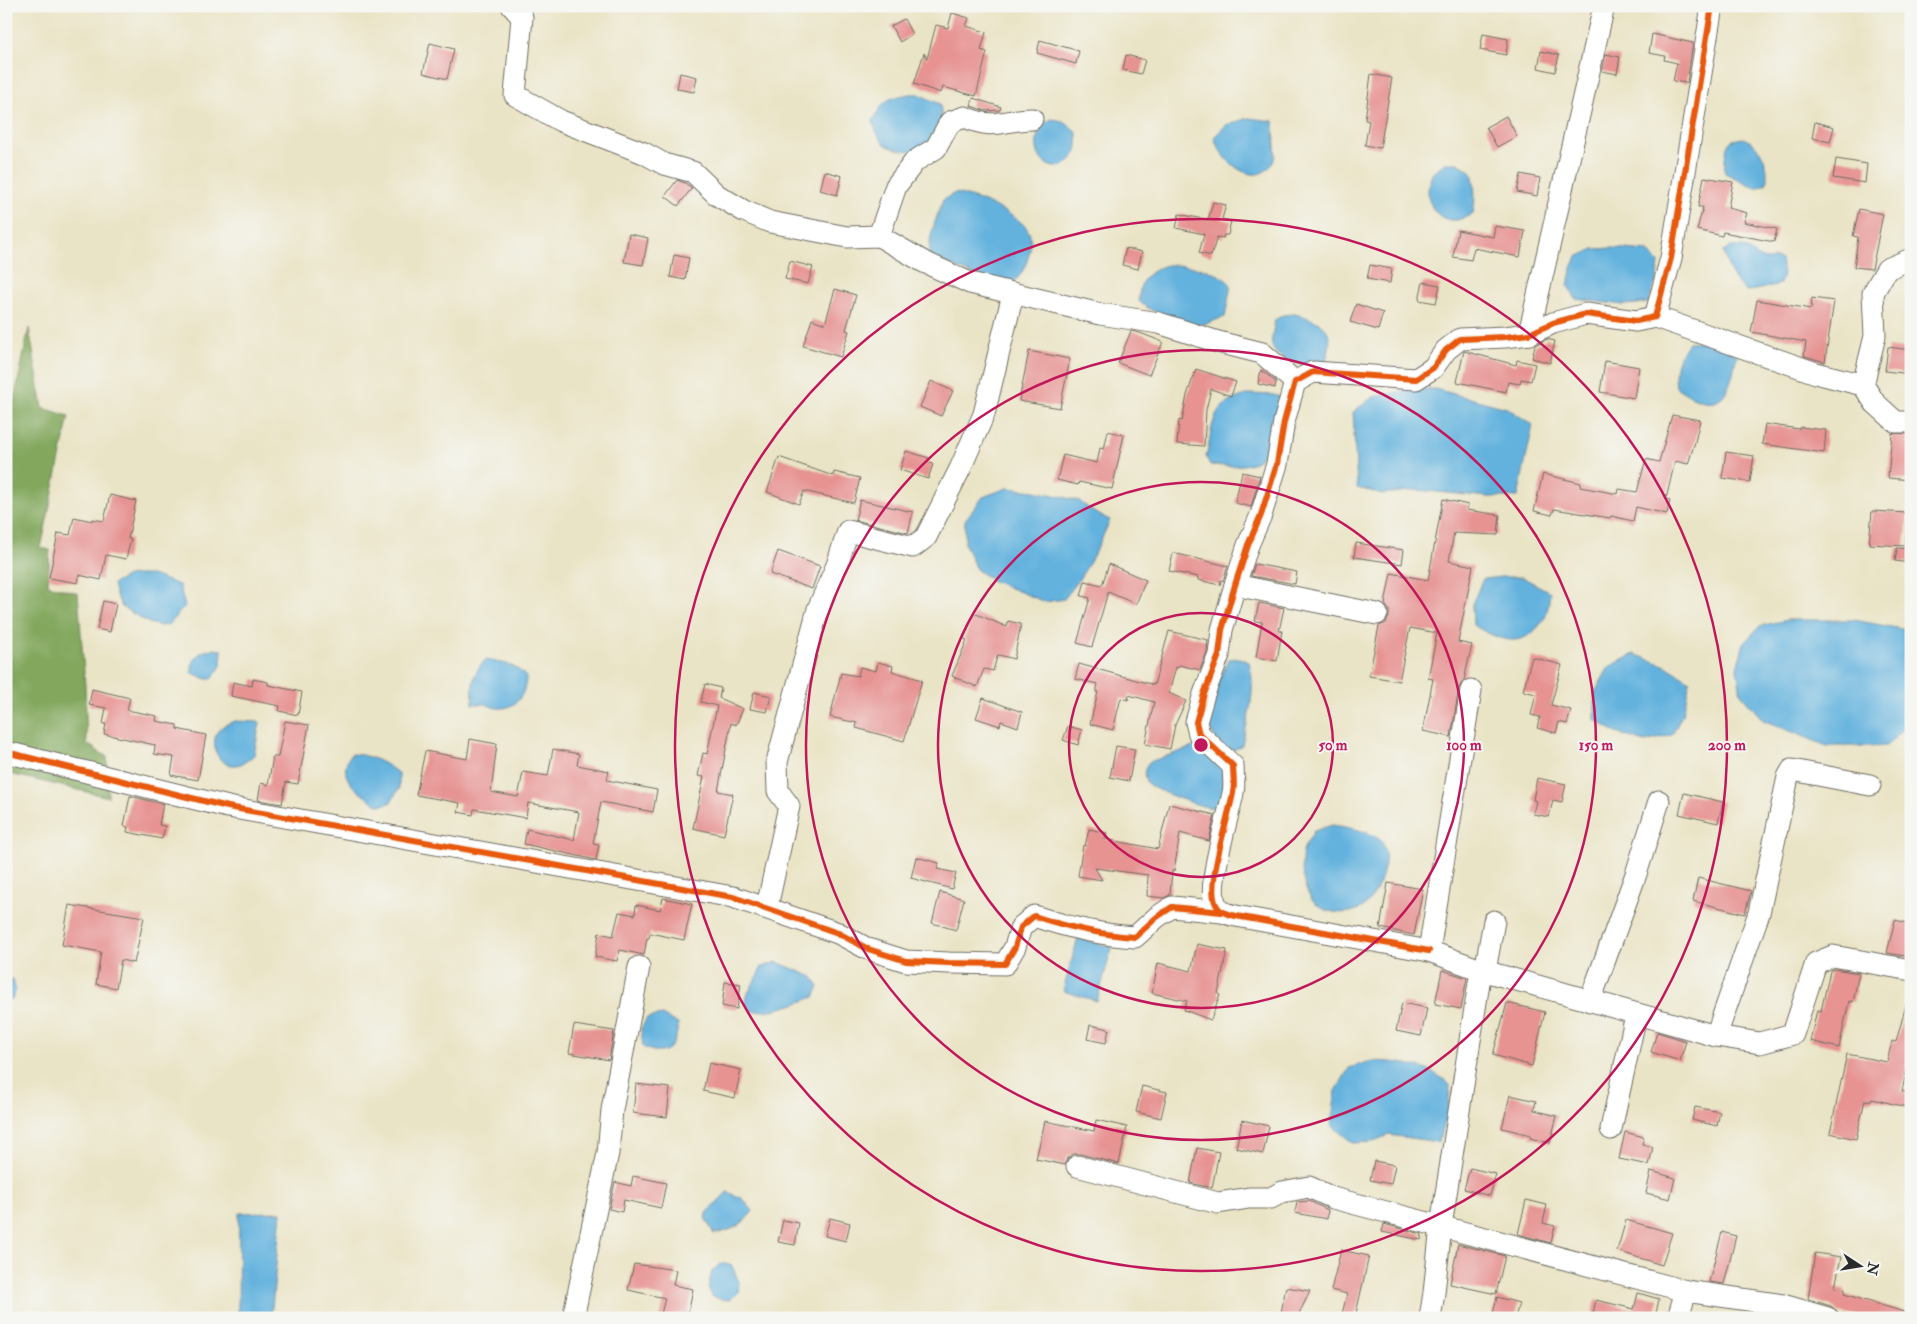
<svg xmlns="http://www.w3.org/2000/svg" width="1917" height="1324" viewBox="0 0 1917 1324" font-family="'IM FELL Double Pica',serif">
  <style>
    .forest { fill: #82a75d; stroke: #566944 }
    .water { fill: #64b2de; stroke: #486e84 }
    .building { fill: #e69392 }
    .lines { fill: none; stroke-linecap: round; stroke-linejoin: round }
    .minor-casing { stroke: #6e6c61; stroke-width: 23 }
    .minor { stroke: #fff; stroke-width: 21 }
    .cycleway-casing { stroke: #f6f6f2; stroke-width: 9 }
    .cycleway { stroke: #e8590c; stroke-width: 6 }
    .ring { fill: none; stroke: #c2185b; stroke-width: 2.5 }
    .centre { fill: #c2185b; stroke: #f6f6f2; stroke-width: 2.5 }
    .ring-label { font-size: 15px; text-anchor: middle; font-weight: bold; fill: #c2185b; stroke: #f6f6f2; stroke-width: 4; stroke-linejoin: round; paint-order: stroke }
  </style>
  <rect width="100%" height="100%" fill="#f6f6f2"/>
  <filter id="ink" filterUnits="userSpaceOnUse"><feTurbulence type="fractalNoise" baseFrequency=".02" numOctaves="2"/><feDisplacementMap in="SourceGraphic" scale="10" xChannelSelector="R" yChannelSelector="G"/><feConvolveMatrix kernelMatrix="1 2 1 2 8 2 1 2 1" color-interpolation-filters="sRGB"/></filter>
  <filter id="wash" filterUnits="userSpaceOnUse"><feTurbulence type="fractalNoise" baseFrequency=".0096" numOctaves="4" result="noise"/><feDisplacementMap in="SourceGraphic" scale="20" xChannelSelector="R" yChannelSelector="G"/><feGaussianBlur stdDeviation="1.12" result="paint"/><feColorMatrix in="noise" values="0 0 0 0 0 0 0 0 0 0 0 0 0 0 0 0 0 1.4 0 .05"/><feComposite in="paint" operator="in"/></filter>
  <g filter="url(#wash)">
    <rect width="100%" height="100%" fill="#eae4c6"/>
    <path class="forest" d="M29,328L43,408L69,416L41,548L50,550L48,585L78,593L85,685L87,744L107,757L108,797L6,773V439Z"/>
    <g class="water">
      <path d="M909,94H918L940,104C945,131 935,138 915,151C890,150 879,147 873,121C884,100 885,99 909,94Z"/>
      <path d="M1248,118L1273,121C1273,133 1279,154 1272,164C1253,191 1219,158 1214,137L1226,125Z"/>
      <path d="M1052,119L1063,121L1077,132C1077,138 1078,145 1076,151C1065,178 1033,169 1037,138C1038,134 1041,128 1043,124Z"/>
      <path d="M1743,138C1762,145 1770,165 1766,184L1756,188L1725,173C1724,166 1725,145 1731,141C1734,139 1739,139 1743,138Z"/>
      <path d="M1445,163H1458L1472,172C1475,187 1476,198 1473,213C1443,235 1417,202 1433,173C1436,169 1441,166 1445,163Z"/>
      <path d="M955,193C973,196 1026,216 1030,235C1032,243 1030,251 1028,258C1024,272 1017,282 1004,287L930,257C927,237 937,218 943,200Z"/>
      <path d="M1730,247C1734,247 1739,246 1743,247C1755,252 1761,265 1775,258L1781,260L1783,274L1780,284L1747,292C1733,282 1728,268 1723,251Z"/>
      <path d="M1613,248L1647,251L1659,262L1657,278L1648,303L1623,305L1576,299L1568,286L1571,270L1577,257L1594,249Z"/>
      <path d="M1166,265C1187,265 1217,268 1231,285L1225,317C1217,319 1208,324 1199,325C1187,327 1148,311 1139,301C1139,279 1147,273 1166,265Z"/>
      <path d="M1295,314C1326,322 1337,331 1325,362C1309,365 1295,367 1282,357C1277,354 1273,351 1272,345C1271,337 1274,328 1275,320L1283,315Z"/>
      <path d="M1706,341L1737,355C1734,367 1732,383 1725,393C1713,411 1689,396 1676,387C1673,368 1677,357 1689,342Z"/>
      <path d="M1435,389L1507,408L1533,425L1518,497H1488L1417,490L1383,494L1357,488L1353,412L1373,397L1407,390Z"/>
      <path d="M1250,394L1274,395L1280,397C1277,414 1272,447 1259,459C1250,468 1222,466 1210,465L1206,457C1214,421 1210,404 1250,394Z"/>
      <path d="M1007,488L1035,491L1063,497L1079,501L1095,513L1110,520C1098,548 1084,576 1064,599L1045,602L991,580L976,569L965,544V520L983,497Z"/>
      <path d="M137,575H152L179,585L185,606L168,625L161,626L149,623L122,607L115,593L113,584L128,576Z"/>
      <path d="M1501,577H1522L1550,592C1549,600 1548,613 1544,619C1523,652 1499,640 1473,625L1472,604L1483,579Z"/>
      <path d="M1787,620H1854L1907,630L1911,637V723L1886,746H1827L1763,720L1741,694L1737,668L1744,643L1760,626Z"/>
      <path d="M213,649L222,650L221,666L212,679H207L192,673C191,658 199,651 213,649Z"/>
      <path d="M1634,654L1666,666L1690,681L1683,713L1672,735L1645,742L1617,733L1595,720V692L1609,667Z"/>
      <path d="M1239,658L1249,662C1257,689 1248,719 1242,745L1234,750L1225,749C1219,743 1212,736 1210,726C1207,703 1220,679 1229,659Z"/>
      <path d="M485,660C500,662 516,664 526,677C526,694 516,710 497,708C493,708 489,705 486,704C482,704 477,704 473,704C472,685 472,675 485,660Z"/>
      <path d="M235,721L260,722L254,755C248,760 244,764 236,765C218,767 209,745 218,731C222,725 230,723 235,721Z"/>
      <path d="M1193,747L1204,748L1228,771L1223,807C1218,807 1212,808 1207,807C1197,805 1155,791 1148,784C1142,777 1144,768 1149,762Z"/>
      <path d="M351,754C369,754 386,763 399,774V789L390,803L379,805C360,793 334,779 351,754Z"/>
      <path d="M1332,825C1346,827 1367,830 1379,839C1395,852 1378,894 1366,905C1351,917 1323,915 1311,899C1309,896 1308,892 1306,889C1302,878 1301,862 1303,851C1305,844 1311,837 1314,831Z"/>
      <path d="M1078,938L1112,947L1097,1001L1063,991Z"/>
      <path d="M777,962L813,977L819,987L814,997C793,1005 774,1012 751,1011L746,1004L747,995L762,967Z"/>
      <path d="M13,979L15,990L12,999L6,1000V980Z"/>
      <path d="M662,1015L678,1024C676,1048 667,1059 643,1047L641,1029L647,1018Z"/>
      <path d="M1371,1061C1400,1062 1429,1064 1450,1085L1448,1113L1438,1142L1389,1135L1371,1142L1353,1143L1331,1125L1336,1091L1349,1068Z"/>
      <path d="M727,1192L742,1198L753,1211C743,1225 731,1231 714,1234L705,1218L708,1212Z"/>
      <path d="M281,1212L271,1318H238L239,1213Z"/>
      <path d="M722,1263L732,1266L739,1282L738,1293L729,1300L721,1299L712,1296L708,1287L712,1271Z"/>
    </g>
    <g id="blocks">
      <g class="building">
        <path d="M952,13L969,18L966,26L986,32L981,50L987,52L976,96L943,87L941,93L914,84L924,53L927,59L936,25L948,28Z"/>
        <path d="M904,19L912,34L900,42L891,26Z"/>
        <path d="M1483,34L1508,39L1506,55L1480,50Z"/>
        <path d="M1652,34L1693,43L1687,83L1673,81L1677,63L1664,60L1665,56L1649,53Z"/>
        <path d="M1040,40L1079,51L1076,64L1037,53Z"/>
        <path d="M430,43L454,49L447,79L423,73Z"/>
        <path d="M1541,51L1559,55L1555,72L1538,68Z"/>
        <path d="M1606,54L1620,57L1617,74L1602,71Z"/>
        <path d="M1126,55L1145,60L1141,74L1123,70Z"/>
        <path d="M680,73L697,77L694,92L677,89Z"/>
        <path d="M1371,74L1392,78L1380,148L1365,145L1369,121L1365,120Z"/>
        <path d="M973,98L1001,107L1000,110L986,111L971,106Z"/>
        <path d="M1506,116L1517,136L1497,147L1486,127Z"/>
        <path d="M1815,122L1834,127L1830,142L1812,138Z"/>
        <path d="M1836,159L1867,164L1865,183L1833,178Z"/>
        <path d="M825,171L842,176L837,195L820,190Z"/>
        <path d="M1521,174L1540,178L1537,196L1517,192Z"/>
        <path d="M1704,177L1733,182L1728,208L1747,213L1744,222L1777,229L1774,242L1723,232L1722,236L1697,230L1703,207H1698Z"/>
        <path d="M677,180L685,183L692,188L678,206L665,196Z"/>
        <path d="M1213,202L1226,205L1222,219L1231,221L1228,235H1224L1223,238L1217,237L1211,256L1199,253L1204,234L1176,228L1179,214L1208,220Z"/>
        <path d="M1859,209L1883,214L1872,269L1854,267L1858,237L1853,236Z"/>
        <path d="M1495,226L1525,231L1520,257L1474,248L1471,260L1453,257L1458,230L1493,237Z"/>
        <path d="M629,234L648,238L643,265L624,262Z"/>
        <path d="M1126,248L1142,252L1138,269L1122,265Z"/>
        <path d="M674,255L689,258L685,280L670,277Z"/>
        <path d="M790,261L813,267L808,284L785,279Z"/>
        <path d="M1370,265L1392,269L1390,283L1367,279Z"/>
        <path d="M1423,282L1440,285L1436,303L1419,300Z"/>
        <path d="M835,289L856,295L846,330L849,331L841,357L803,346L812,319L825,324Z"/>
        <path d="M1812,298L1834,301L1825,362L1804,356L1806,342L1751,332L1757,300L1811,309Z"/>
        <path d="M1356,304L1383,313L1378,330L1350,322Z"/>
        <path d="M1131,331L1140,333L1163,342L1149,375L1118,363Z"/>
        <path d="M1547,339L1555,341L1550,363L1532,358L1535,345Z"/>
        <path d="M1888,347L1911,350V374L1885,371Z"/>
        <path d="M1029,351L1070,359L1060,408L1019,401Z"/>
        <path d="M1464,351L1516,365L1517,360L1535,364L1531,381L1521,379L1520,384L1508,382L1506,392L1457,382Z"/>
        <path d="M1605,361L1639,367L1634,398L1600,392Z"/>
        <path d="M1196,369L1236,382L1231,396L1211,389L1206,410L1204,446L1177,444L1179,420L1182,421L1187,395Z"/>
        <path d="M1261,370L1276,382L1275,388L1258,384Z"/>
        <path d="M931,381L953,391L941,416L920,407Z"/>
        <path d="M1672,415L1700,420L1695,442L1688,464L1675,461L1666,499L1670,500L1667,514L1636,507L1633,521L1611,516L1610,518L1554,509L1552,515L1534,511L1543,474L1581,483L1580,487L1618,494L1619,489L1637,492L1646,459L1659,462Z"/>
        <path d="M1765,424L1799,429L1800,427L1826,430L1824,453L1762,444Z"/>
        <path d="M1108,431L1124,435L1112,489L1079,482L1078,485L1057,480L1063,455L1097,463L1100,448L1104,449Z"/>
        <path d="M1892,433L1911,434V480L1888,478Z"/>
        <path d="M906,451L929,458L927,462L933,464L928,479L900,470Z"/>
        <path d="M1726,452L1754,456L1750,482L1722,478Z"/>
        <path d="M779,457L833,476L834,472L860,478L854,503L804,491L799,504L767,492Z"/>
        <path d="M1242,472L1260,476L1251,507L1235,503Z"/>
        <path d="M110,495L136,501L128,539H131L126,559L106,555L101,580L79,575L78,583L49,578L58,533L70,535L74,517L92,521V519L104,521Z"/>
        <path d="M1443,499L1468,505L1467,510L1500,515L1498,535L1454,533L1449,561L1473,566L1458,642L1472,645L1464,680L1459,688L1451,737L1423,731L1433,679L1428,678L1437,633L1410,628L1399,681L1369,676L1379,626L1386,623L1389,617V610L1385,604L1391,573L1428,580Z"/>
        <path d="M860,500L913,512L908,533L855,520Z"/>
        <path d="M1872,511L1908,513L1905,546L1869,544Z"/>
        <path d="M1356,543L1404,550L1402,564L1354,557Z"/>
        <path d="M1897,548L1911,549V563L1895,561Z"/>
        <path d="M778,551L820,566L812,589L770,574Z"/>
        <path d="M1173,553L1228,566L1223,581L1221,580L1220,585L1198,580V577L1169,571Z"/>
        <path d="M1109,564L1146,580L1136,604L1108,592L1092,647L1077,643L1090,598L1081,596L1085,581L1102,585Z"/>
        <path d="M1255,564L1297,572L1295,584L1251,576Z"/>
        <path d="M103,601L116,604L110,632L97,629Z"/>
        <path d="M1259,603L1284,608L1279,631H1282L1277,661L1256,657L1262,622L1255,621Z"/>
        <path d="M974,613L1007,627L1008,621L1021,624L1014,659L999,655L997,657L993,671L984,669L977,687L952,676L967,640L964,639Z"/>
        <path d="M1169,631L1208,640L1207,652L1200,670L1179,665L1178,668L1176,667L1169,693L1186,701L1175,725L1170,749L1145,744L1154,702L1129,695L1128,700L1121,698L1113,730L1090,724L1098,692H1096L1098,684L1075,679L1079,664L1154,685Z"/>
        <path d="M1532,657L1562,665L1551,705L1571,710L1567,724L1559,722L1556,733L1537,728L1540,717L1531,715L1536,694L1523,691Z"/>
        <path d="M878,662L893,666L892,671L922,680L904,741L856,728L857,723L830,717L841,673L858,676L860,667L876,671Z"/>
        <path d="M253,679L268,682V685L302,692L298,715L279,711L280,706L231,696L233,682L252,686Z"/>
        <path d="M705,684L721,688L719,698L743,709L736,725L731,723L718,791L733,794L724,835L693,828L704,777L698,776L703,753L707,754L717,706L701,702Z"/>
        <path d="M92,689L130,698L127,710L157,716L156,721L177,725V729L206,735L198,780L171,775L174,757L154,754L155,745L104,734L106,724H103L106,708L89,705Z"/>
        <path d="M754,692L771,696L767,712L750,709Z"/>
        <path d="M983,698L1022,712L1018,727L1001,721L1000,726L976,718Z"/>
        <path d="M285,721L309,725L298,784L286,782L282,804L258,800L261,783L268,785L273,757H278Z"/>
        <path d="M1068,726L1082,730L1078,745L1063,740Z"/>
        <path d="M470,739L497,744L491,792L518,797L523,772L548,776L553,749L579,754L577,765L609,771L607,780L657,790L653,812L601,802L593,844L599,845L596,860L524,844L527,829L574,840L579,812L528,803L526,818L474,809L473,815L458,812L460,803L416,795L425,751L467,759Z"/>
        <path d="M1116,746L1135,749L1129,781L1110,777Z"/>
        <path d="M1537,778L1566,784L1562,802L1553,800L1549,817L1533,814L1536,801L1533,800Z"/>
        <path d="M1684,793L1723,802L1718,823L1679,814Z"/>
        <path d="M130,796L163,804L159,825L165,826L162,839L127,832L128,827L124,826Z"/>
        <path d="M1169,804L1215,815L1209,841L1180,833L1174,871H1172L1170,895L1164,898L1147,896L1148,875L1095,868L1102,880L1078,876L1083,845L1085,846L1089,829L1107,833L1105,839L1158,849Z"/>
        <path d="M916,857L939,863L937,869L956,873L952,889L911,878Z"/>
        <path d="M1698,878L1751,891L1745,914L1693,901Z"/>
        <path d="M1388,883L1423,889L1414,935L1380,928Z"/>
        <path d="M940,892L964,899L956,930L932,923Z"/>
        <path d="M663,898L692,904L684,940L650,933L649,938H647L644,955L620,950L617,961L595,957L599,933L613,936L619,912L635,915L636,905L660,910Z"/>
        <path d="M69,905L144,917L134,963L121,960L116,988L96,984L101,952L62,945Z"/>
        <path d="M1895,920L1911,924V957L1887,953Z"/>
        <path d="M1197,944L1227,950L1218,994L1220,995L1211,1020L1184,1010L1187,1001L1152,993L1158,963L1191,971Z"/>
        <path d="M1834,969L1859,973L1853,1002L1849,1001L1839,1048L1810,1041L1817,1010L1821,1011L1830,971Z"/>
        <path d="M1442,970L1467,978L1461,1009L1435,1004Z"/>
        <path d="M725,982L741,984L737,1009L722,1006Z"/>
        <path d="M1402,1003L1427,1008L1421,1036L1396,1031Z"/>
        <path d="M1507,1003L1545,1012L1532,1066L1493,1055Z"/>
        <path d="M1906,1005L1911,1006V1051L1902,1091L1911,1093V1108L1872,1099L1871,1101L1865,1100L1856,1139L1830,1133L1847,1054L1887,1062L1892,1041L1896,1042Z"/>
        <path d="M574,1025L614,1031L609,1060L569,1053Z"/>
        <path d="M1090,1025L1109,1029L1106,1043L1087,1039Z"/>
        <path d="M1657,1032L1686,1041L1680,1061L1651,1052Z"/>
        <path d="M709,1063L741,1070L735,1098L703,1091Z"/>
        <path d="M636,1084L670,1088L667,1117L633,1113Z"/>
        <path d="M1142,1086L1167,1092L1161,1118L1136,1112Z"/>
        <path d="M1510,1095L1536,1101L1534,1110L1557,1116L1550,1143L1530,1138L1531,1135L1502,1128Z"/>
        <path d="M1695,1107L1720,1112L1717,1126L1692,1120Z"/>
        <path d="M1096,1120L1127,1127L1119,1164L1080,1154H1073L1067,1158L1065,1165L1036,1159L1045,1121L1094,1131Z"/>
        <path d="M1242,1120L1269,1126L1263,1154L1236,1148Z"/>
        <path d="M1625,1132L1644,1137L1642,1144L1653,1147L1649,1165L1619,1159Z"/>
        <path d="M1197,1148L1219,1152L1212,1188L1190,1183Z"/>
        <path d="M1374,1161L1395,1165L1391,1184L1370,1180Z"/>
        <path d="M1470,1168L1496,1174L1490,1196L1464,1189Z"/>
        <path d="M1651,1171L1675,1178L1670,1199L1646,1193Z"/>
        <path d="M633,1176L666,1183L661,1208L624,1200L622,1212L609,1209L615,1182L631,1186Z"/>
        <path d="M1526,1200L1547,1205L1543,1223L1555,1226L1551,1243L1518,1234Z"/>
        <path d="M1309,1201L1328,1210L1327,1219L1295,1213L1297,1202Z"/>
        <path d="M830,1218L850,1223L846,1241L825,1236Z"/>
        <path d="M783,1220L799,1223L795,1245L778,1242Z"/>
        <path d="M1626,1220L1672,1233L1662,1265L1617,1251Z"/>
        <path d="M1384,1224L1422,1234L1421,1240L1382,1232Z"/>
        <path d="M1722,1232L1736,1236L1724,1284L1709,1282Z"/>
        <path d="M1458,1244L1505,1256L1496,1294L1450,1284Z"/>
        <path d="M1341,1250L1369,1256L1355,1318H1341L1347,1294L1331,1290Z"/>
        <path d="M1815,1253L1841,1257L1835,1288L1845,1289L1844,1294L1911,1314V1318H1866L1839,1313L1831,1306L1808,1299Z"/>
        <path d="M634,1264L676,1270L673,1285L693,1289L687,1318H660L665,1298L628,1290Z"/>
        <path d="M1286,1287L1310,1291L1297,1318H1280Z"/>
        <path d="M1638,1293L1659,1299L1655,1318H1592L1596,1300L1634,1309Z"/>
        <path d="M1497,1297L1519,1303L1515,1318H1492Z"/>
      </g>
    </g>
  </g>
  <g filter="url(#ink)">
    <use href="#blocks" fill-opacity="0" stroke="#6e6c61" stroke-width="1"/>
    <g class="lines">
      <g class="minor-casing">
        <g id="minor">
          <path d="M512,6L522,17L515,95L561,121L644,153L664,164L693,172L717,195L744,211L770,222L847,237L879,236L924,262L970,283L1100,314L1159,323L1218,342L1262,353L1295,382"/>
          <path d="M879,236L896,186L915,161L936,148L950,122L965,117C996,131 1003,119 1032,119"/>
          <path d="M1911,259L1887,269L1873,293L1875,336L1863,385L1875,403L1896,422H1911"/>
          <path d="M1655,317L1816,373L1863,385"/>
          <path d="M1529,334L1604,6"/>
          <path d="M1235,585L1377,614"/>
          <path d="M1471,690L1429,951L1481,970L1716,1036L1760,1043L1793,1034L1816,963L1833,956L1911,970"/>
          <path d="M6,752L228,807L733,897L838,933L868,949L906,961L949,963L1005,964L1015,947L1021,927L1034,916C1067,927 1101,935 1135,937L1157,917L1172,907L1222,912"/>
          <path d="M767,907L789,806L778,791L777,762L818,609L837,565L848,531L913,547L926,537L960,469L984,414L1013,294"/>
          <path d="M1429,951L1236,916C1227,914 1218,912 1215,902C1207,883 1229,815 1233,793C1235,785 1233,774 1233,766L1199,734L1196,722L1204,694L1219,655L1222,630L1235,585L1248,545L1261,515L1277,464L1284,422L1295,382L1313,372L1416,379L1433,368L1446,350L1460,339L1505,337L1529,334L1553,323L1586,314L1636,321L1655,317L1671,258L1712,6"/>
          <path d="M1485,971L1494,921"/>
          <path d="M1590,1001L1636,874L1659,801"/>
          <path d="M1716,1036L1759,913L1788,777L1792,770L1870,785"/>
          <path d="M1611,1129L1636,1015"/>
          <path d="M1077,1166L1218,1203L1249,1198H1271L1282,1192L1309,1187L1333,1198L1686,1291"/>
          <path d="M573,1318L608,1153L612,1110L639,967"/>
          <path d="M1430,1318L1434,1293L1441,1226L1481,970"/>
          <path d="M1678,1318L1686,1291L1783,1305L1828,1318"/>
        </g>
      </g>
      <use href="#minor" class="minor"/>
      <g class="cycleway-casing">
        <g id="cycleway">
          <path d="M6,752L228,807L733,897L838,933L868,949L906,961L949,963L1005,964L1015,947L1021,927L1034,916C1067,927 1101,935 1135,937L1157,917L1172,907L1222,912"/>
          <path d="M1429,951L1236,916C1227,914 1218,912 1215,902C1207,883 1229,815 1233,793C1235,785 1233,774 1233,766L1199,734L1196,722L1204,694L1219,655L1222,630L1235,585L1248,545L1261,515L1277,464L1284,422L1295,382L1313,372L1416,379L1433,368L1446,350L1460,339L1505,337L1529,334L1553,323L1586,314L1636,321L1655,317L1671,258L1712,6"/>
        </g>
      </g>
      <use href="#cycleway" class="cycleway"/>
    </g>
  </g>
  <g class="ring">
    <circle cx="1201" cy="745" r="132"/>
    <circle cx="1201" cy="745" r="263"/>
    <circle cx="1201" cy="745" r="395"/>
    <circle cx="1201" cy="745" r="526"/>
  </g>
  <circle cx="1201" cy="745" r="8" class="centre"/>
  <g class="ring-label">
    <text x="1333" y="750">50 m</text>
    <text x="1464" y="750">100 m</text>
    <text x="1596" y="750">150 m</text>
    <text x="1727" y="750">200 m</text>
  </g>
  <rect width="1917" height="1324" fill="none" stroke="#f6f6f2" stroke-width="25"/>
  <g transform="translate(1860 1266) rotate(102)" stroke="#f6f6f2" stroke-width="4" paint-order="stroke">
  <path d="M0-4L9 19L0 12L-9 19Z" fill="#2b2b2b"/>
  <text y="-8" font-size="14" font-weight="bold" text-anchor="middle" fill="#2b2b2b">N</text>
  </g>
</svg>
